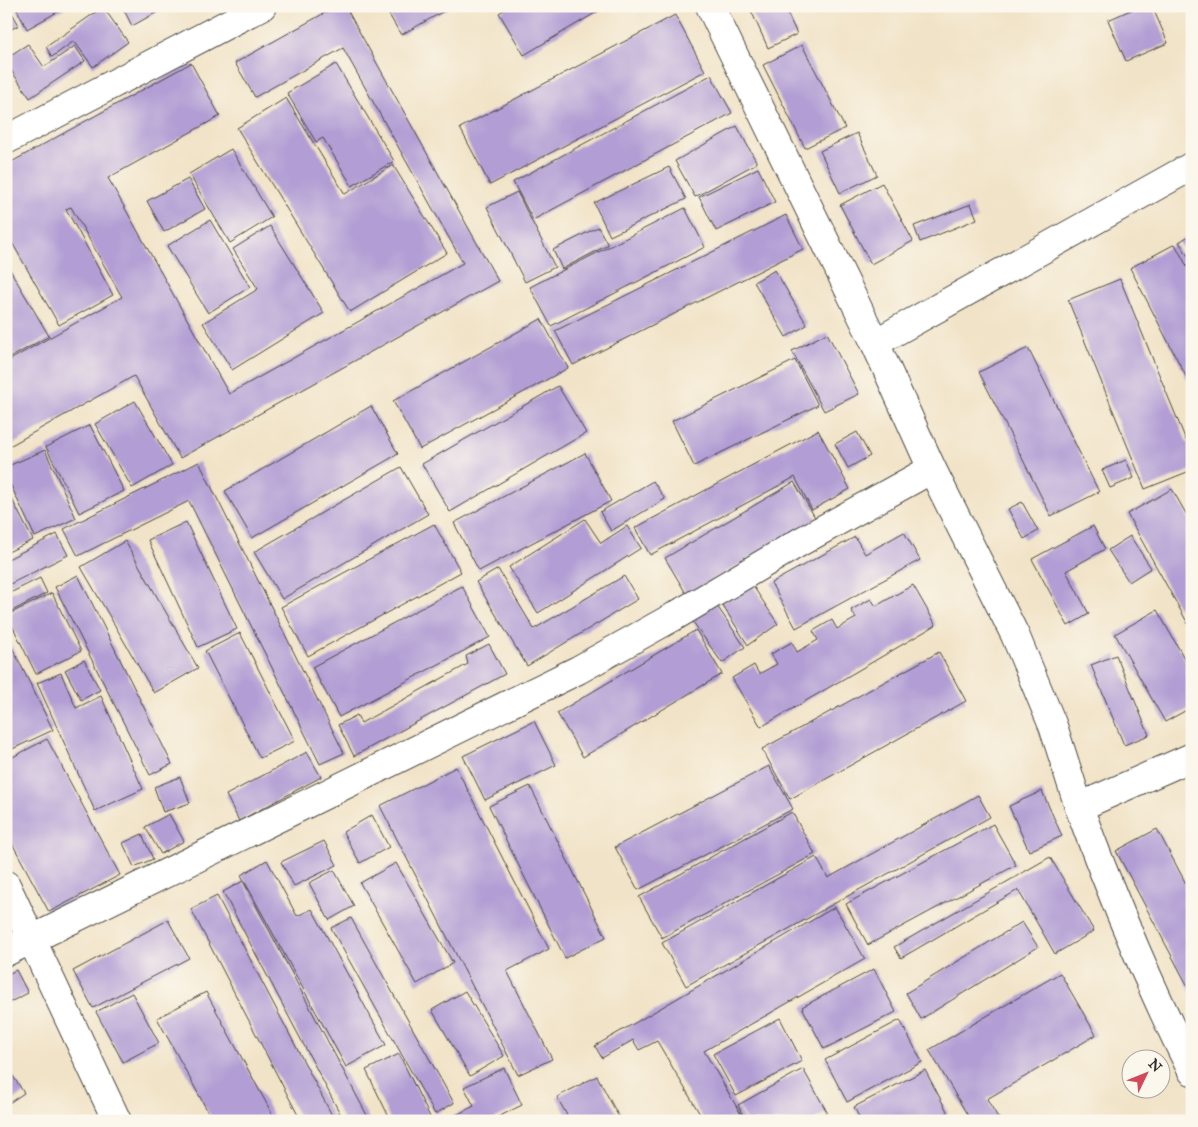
<svg xmlns="http://www.w3.org/2000/svg" width="1198" height="1127" viewBox="0 0 1198 1127" font-family="'IM FELL Great Primer',serif">
  <style>
    .building { fill: #b29ed4 }
    .lines { fill: none; stroke-linecap: round; stroke-linejoin: round }
    .street-casing { stroke: #494742; stroke-width: 30 }
    .street { stroke: #fff; stroke-width: 28 }
  </style>
  <rect width="100%" height="100%" fill="#fbf7ec"/>
  <filter id="ink" filterUnits="userSpaceOnUse"><feTurbulence type="fractalNoise" baseFrequency=".02" numOctaves="2"/><feDisplacementMap in="SourceGraphic" scale="10" xChannelSelector="R" yChannelSelector="G"/><feConvolveMatrix kernelMatrix="1 2 1 2 8 2 1 2 1" color-interpolation-filters="sRGB"/></filter>
  <filter id="wash" filterUnits="userSpaceOnUse"><feTurbulence type="fractalNoise" baseFrequency=".0096" numOctaves="4" result="noise"/><feDisplacementMap in="SourceGraphic" scale="20" xChannelSelector="R" yChannelSelector="G"/><feGaussianBlur stdDeviation="1.12" result="paint"/><feColorMatrix in="noise" values="0 0 0 0 0 0 0 0 0 0 0 0 0 0 0 0 0 1.4 0 .05"/><feComposite in="paint" operator="in"/></filter>
  <g filter="url(#wash)">
    <rect width="100%" height="100%" fill="#f1e3c7"/>
    <g id="blocks">
      <g class="building">
        <path d="M6,6H8L19,25L6,32Z"/>
        <path d="M15,6H68L27,29Z"/>
        <path d="M122,6H168L132,26Z"/>
        <path d="M337,6H345L498,281L180,458L134,376L6,448V362L122,297L71,207L66,209L113,295L59,325L6,232V165L191,63L220,116L108,178L229,394L463,263L343,48L255,97L235,63Z"/>
        <path d="M384,6H453L401,35Z"/>
        <path d="M510,6H607L524,55L499,13Z"/>
        <path d="M749,6H784L797,34L768,48Z"/>
        <path d="M1140,6H1152L1168,43L1126,61L1108,20Z"/>
        <path d="M103,7L128,42L93,67L74,41L52,57L46,47Z"/>
        <path d="M675,15L705,71L490,185L460,128Z"/>
        <path d="M28,44L44,67L75,46L85,61L30,98L6,63V58Z"/>
        <path d="M802,45L845,128L805,148L763,65Z"/>
        <path d="M336,64L394,161L352,186L323,138L316,142L287,93Z"/>
        <path d="M711,75L732,113L533,220L513,182Z"/>
        <path d="M286,98L345,194L393,165L447,253L350,312L237,128Z"/>
        <path d="M737,126L757,163L695,197L675,161Z"/>
        <path d="M857,133L877,175L840,193L820,151Z"/>
        <path d="M231,149L272,217L230,243L189,174Z"/>
        <path d="M669,167L686,199L610,236L594,203Z"/>
        <path d="M758,168L775,202L716,231L699,197Z"/>
        <path d="M188,179L205,209L164,232L147,201Z"/>
        <path d="M882,183L913,241L871,264L840,205Z"/>
        <path d="M517,192L555,267L525,282L487,207Z"/>
        <path d="M971,204L977,219L920,242L914,226Z"/>
        <path d="M685,208L705,247L551,326L530,287Z"/>
        <path d="M786,215L803,249L573,365L555,331Z"/>
        <path d="M210,220L250,287L208,313L167,246Z"/>
        <path d="M270,226L324,313L232,370L203,323L258,289L233,249Z"/>
        <path d="M598,227L608,245L562,269L553,250Z"/>
        <path d="M1192,234V262L1179,242Z"/>
        <path d="M1175,244L1192,276V388L1130,268Z"/>
        <path d="M6,263L49,336L6,360Z"/>
        <path d="M775,270L807,325L786,337L754,282Z"/>
        <path d="M1120,279L1192,455V470L1145,489L1068,300Z"/>
        <path d="M541,319L568,368L420,449L393,401Z"/>
        <path d="M827,333L859,394L824,411L792,351Z"/>
        <path d="M1028,348L1099,492L1051,516L979,372Z"/>
        <path d="M795,360L818,405L694,466L672,421Z"/>
        <path d="M558,386L586,433L450,512L422,464Z"/>
        <path d="M135,401L172,465L132,488L95,424Z"/>
        <path d="M371,406L398,454L252,538L225,491Z"/>
        <path d="M90,425L124,491L79,513L46,447Z"/>
        <path d="M818,430L850,489L812,510L795,477L650,555L635,528Z"/>
        <path d="M857,432L870,456L848,468L835,444Z"/>
        <path d="M45,450L76,518L35,537L6,475V467Z"/>
        <path d="M585,453L611,501L479,571L454,523Z"/>
        <path d="M1126,460L1134,478L1110,488L1102,470Z"/>
        <path d="M199,462L344,753L320,764L189,501L78,556L64,529Z"/>
        <path d="M401,467L428,514L282,599L254,552Z"/>
        <path d="M653,481L665,499L611,531L600,512Z"/>
        <path d="M794,482L816,519L687,595L665,558Z"/>
        <path d="M6,488L33,540L6,553Z"/>
        <path d="M1172,489L1192,524V631L1127,514Z"/>
        <path d="M1022,502L1038,531L1024,539L1008,509Z"/>
        <path d="M585,519L601,543L627,526L641,548L538,613L509,567Z"/>
        <path d="M186,522L237,629L198,647L148,540Z"/>
        <path d="M434,524L461,572L308,656L281,607Z"/>
        <path d="M1093,526L1105,549L1066,571L1089,614L1068,626L1032,559Z"/>
        <path d="M904,532L920,560L796,628L771,583L855,537L865,554Z"/>
        <path d="M57,534L68,555L6,586V560Z"/>
        <path d="M1130,536L1151,568L1129,582L1108,550Z"/>
        <path d="M125,541L198,668L154,693L81,567Z"/>
        <path d="M498,569L534,629L624,576L638,599L527,666L476,582Z"/>
        <path d="M78,575L172,764L150,775L55,587Z"/>
        <path d="M40,578L47,593L6,614V595Z"/>
        <path d="M751,583L778,624L748,645L721,603Z"/>
        <path d="M913,585L936,625L761,727L732,678L754,665L759,674L777,664L771,654L792,642L797,652L818,640L813,631L832,620L837,629L856,618L851,610L871,599L876,606Z"/>
        <path d="M462,586L490,637L339,717L312,667Z"/>
        <path d="M52,593L81,651L36,674L7,615Z"/>
        <path d="M715,603L745,647L722,663L691,619Z"/>
        <path d="M1157,610L1192,672V707L1165,722L1115,634Z"/>
        <path d="M696,630L722,674L583,757L557,713Z"/>
        <path d="M240,633L295,741L260,758L205,651Z"/>
        <path d="M6,635L53,730L6,752Z"/>
        <path d="M489,644L505,674L354,756L338,725L357,715L361,723L468,664L466,656Z"/>
        <path d="M939,652L966,701L790,799L762,749Z"/>
        <path d="M1116,655L1149,735L1124,745L1091,665Z"/>
        <path d="M84,660L100,690L81,700L65,670Z"/>
        <path d="M61,673L76,708L101,696L143,789L95,811L37,683Z"/>
        <path d="M534,721L556,765L485,800L463,756Z"/>
        <path d="M47,739L120,875L49,912L6,832V755L9,759Z"/>
        <path d="M307,752L321,777L239,821L226,795Z"/>
        <path d="M769,766L793,809L638,890L615,847Z"/>
        <path d="M456,767L549,949L507,971L552,1059L518,1075L380,806Z"/>
        <path d="M180,777L190,803L163,812L154,787Z"/>
        <path d="M530,786L606,937L565,958L489,806Z"/>
        <path d="M1042,791L1062,836L1029,851L1009,806Z"/>
        <path d="M978,795L990,817L686,986L662,943L816,857L828,878Z"/>
        <path d="M792,812L815,854L662,938L639,897Z"/>
        <path d="M169,814L184,841L161,854L145,827Z"/>
        <path d="M372,815L389,847L360,863L343,832Z"/>
        <path d="M993,824L1016,865L868,945L846,904Z"/>
        <path d="M1157,829L1192,895V994L1116,851Z"/>
        <path d="M142,834L153,859L134,867L123,843Z"/>
        <path d="M324,841L337,865L294,886L281,862Z"/>
        <path d="M1050,857L1094,931L1055,954L1018,890L901,958L894,947Z"/>
        <path d="M267,860L297,916L312,909L386,1045L346,1067L241,875Z"/>
        <path d="M396,863L453,963L417,984L360,883Z"/>
        <path d="M334,870L354,906L329,920L309,883Z"/>
        <path d="M243,881L370,1121H344L223,892Z"/>
        <path d="M217,896L335,1121H301L191,909Z"/>
        <path d="M835,907L865,959L704,1051L745,1121H704L657,1041L639,1050L633,1040L602,1058L595,1046Z"/>
        <path d="M351,918L454,1103L435,1114L331,928Z"/>
        <path d="M168,920L189,958L93,1008L73,971Z"/>
        <path d="M1022,922L1038,947L921,1019L906,993Z"/>
        <path d="M874,969L896,1012L824,1049L802,1007Z"/>
        <path d="M16,970L28,993L6,1004V975Z"/>
        <path d="M1060,973L1096,1035L987,1099L1000,1121H971L929,1050Z"/>
        <path d="M465,991L504,1056L470,1076L432,1010Z"/>
        <path d="M206,992L276,1121H213L157,1018Z"/>
        <path d="M132,993L159,1043L123,1062L96,1012Z"/>
        <path d="M780,1018L802,1061L736,1096L713,1054Z"/>
        <path d="M900,1020L922,1062L847,1102L825,1060Z"/>
        <path d="M399,1054L432,1121H391L366,1070Z"/>
        <path d="M504,1068L522,1105L490,1121H444L474,1106L464,1087Z"/>
        <path d="M803,1069L827,1112L812,1121H746L738,1105Z"/>
        <path d="M925,1070L948,1113L934,1121H861L854,1107Z"/>
        <path d="M11,1073L24,1093L6,1105V1076Z"/>
        <path d="M597,1076L621,1121H570L557,1097Z"/>
      </g>
    </g>
  </g>
  <g filter="url(#ink)">
    <use href="#blocks" fill-opacity="0" stroke="#494742" stroke-width="1"/>
    <g class="lines">
      <g class="street-casing">
        <g id="street">
          <path d="M710,6L875,343L932,469L1015,635L1053,726L1079,807L1192,757"/>
          <path d="M6,140L262,6"/>
          <path d="M875,343L1192,166"/>
          <path d="M1079,807C1112,897 1149,985 1192,1071"/>
          <path d="M6,885L117,1121"/>
          <path d="M6,952L578,670L675,616L800,542L932,469"/>
        </g>
      </g>
      <use href="#street" class="street"/>
    </g>
  </g>
  <rect width="1198" height="1127" fill="none" stroke="#fbf7ec" stroke-width="25"/>
  <g transform="translate(1146 1074) rotate(47)"><circle r="24" fill="#fbf7ec" stroke="#a8a59f"/>
  <path d="M0-4L9 19L0 12L-9 19Z" fill="#d1495b"/>
  <text y="-8" font-size="14" font-weight="bold" text-anchor="middle" fill="#2b2b2b">N</text>
  </g>
</svg>
